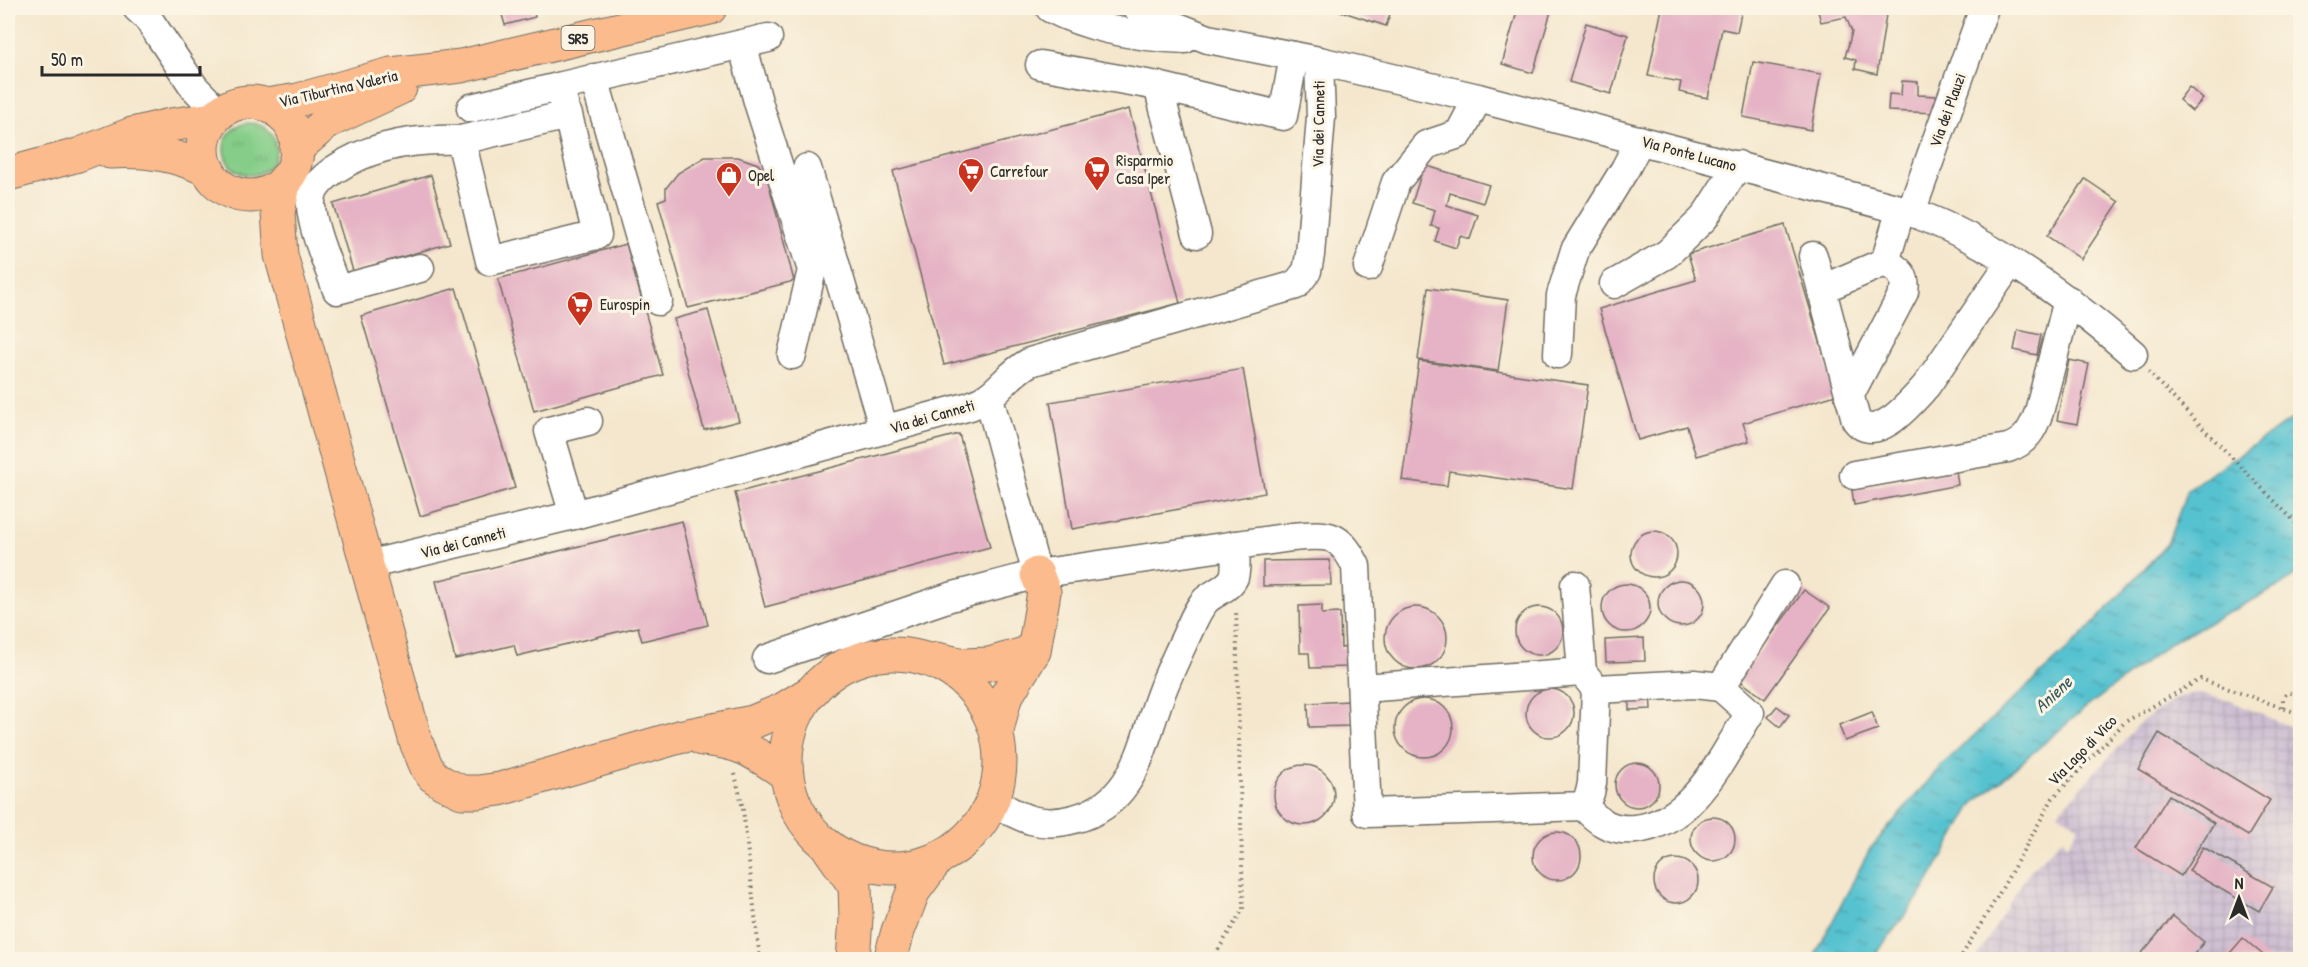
<svg xmlns="http://www.w3.org/2000/svg" width="2308" height="967" viewBox="0 0 2308 967" font-family="'Patrick Hand',sans-serif">
  <style>
    .industrial { fill: url(#industrial-grid) }
    .grass { fill: url(#grass-tufts); stroke: #587c5a; stroke-width: 1.5 }
    .water { fill: url(#water-ripples); stroke: #40767e; stroke-width: 1.5 }
    .building { fill: #e5b3c5 }
    .lines { fill: none; stroke-linecap: round; stroke-linejoin: round }
    .minor-casing { stroke: #716d64; stroke-width: 31 }
    .major-casing { stroke: #716d64; stroke-width: 35 }
    .path { stroke: #716d64; stroke-width: 4; stroke-dasharray: 1.5 4.5; stroke-linecap: butt }
    .minor { stroke: #fff; stroke-width: 28 }
    .major { stroke: #fbbb8d; stroke-width: 33 }
    .labels { text-anchor: middle; dominant-baseline: central; stroke-width: 6; stroke-linejoin: round; paint-order: stroke }
    .shield { fill: #fcf5e5; stroke: #6a6863; stroke-width: 1.5 }
    .shield-label { font-size: 15px; font-weight: bold; fill: #2b2b2b }
    .street-label { font-size: 16px; fill: #2b2b2b; stroke: #fcf5e5 }
    .poi-label { font-size: 16px; fill: #2b2b2b; stroke: #fcf5e5; text-anchor: start }
    .water-label { font-size: 18px; font-style: italic; fill: #38585d; stroke: #fcf5e5 }
  </style>
  <defs>
    <pattern id="industrial-grid" width="8" height="8" patternUnits="userSpaceOnUse" patternTransform="scale(1.5)"><rect width="8" height="8" fill="#cdbed2"/><path d="M0 4h8M4 0v8" fill="none" stroke="#b0a3b4"/></pattern>
    <pattern id="grass-tufts" width="24" height="20" patternUnits="userSpaceOnUse" patternTransform="scale(1.5)"><rect width="24" height="20" fill="#85cd88"/><path d="M3 7l-1-3M5 7V3M7 7l1-3M15 17l-1-3M17 17v-4M19 17l1-3" fill="none" stroke="#73b076"/></pattern>
    <pattern id="water-ripples" width="26" height="14" patternUnits="userSpaceOnUse" patternTransform="scale(1.5)"><rect width="26" height="14" fill="#56c2d0"/><path d="M2 4q2-2 4 0t4 0M15 11q2-2 4 0t4 0" fill="none" stroke="#479ea9"/></pattern>
  </defs>
  <rect width="100%" height="100%" fill="#fcf5e5"/>
  <filter id="ink" filterUnits="userSpaceOnUse"><feTurbulence type="fractalNoise" baseFrequency=".0167" numOctaves="2"/><feDisplacementMap in="SourceGraphic" scale="12" xChannelSelector="R" yChannelSelector="G"/><feConvolveMatrix kernelMatrix="1 2 1 2 8 2 1 2 1" color-interpolation-filters="sRGB"/></filter>
  <filter id="wash" filterUnits="userSpaceOnUse"><feTurbulence type="fractalNoise" baseFrequency=".008" numOctaves="4" result="noise"/><feDisplacementMap in="SourceGraphic" scale="24" xChannelSelector="R" yChannelSelector="G"/><feGaussianBlur stdDeviation="1.35" result="paint"/><feColorMatrix in="noise" values="0 0 0 0 0 0 0 0 0 0 0 0 0 0 0 0 0 1.4 0 .05"/><feComposite in="paint" operator="in"/></filter>
  <g filter="url(#wash)">
    <rect width="100%" height="100%" fill="#f4e7cd"/>
    <path class="industrial" d="M2194,693L2230,701L2295,729H2300V959L1975,960L2028,873L2062,839L2068,845L2079,826L2058,813L2142,721L2176,698Z"/>
    <circle class="grass" cx="250" cy="149" r="26"/>
    <path class="water" d="M2300,414V572L2280,586L2173,641L2083,710L1973,804L1923,891L1872,959H1813L1870,849L1941,766L2082,636L2167,544L2188,489Z"/>
    <g id="blocks">
      <g class="building">
        <path d="M500,8H533L535,17L505,25Z"/>
        <path d="M1331,8H1392L1386,26Z"/>
        <path d="M1518,8H1552L1533,73L1502,64Z"/>
        <path d="M1662,8H1732L1742,9L1737,32L1722,29L1708,98L1679,92L1681,82L1648,76Z"/>
        <path d="M1817,8H1887L1877,74L1855,69L1856,60L1845,57L1852,32L1846,17L1821,22Z"/>
        <path d="M1586,23L1628,35L1611,94L1569,82Z"/>
        <path d="M1753,62L1821,74L1811,130L1743,117Z"/>
        <path d="M1902,81L1918,82V95L1937,96V113L1888,111L1889,94L1901,95Z"/>
        <path d="M2189,87L2203,99L2192,111L2179,100Z"/>
        <path d="M1129,109L1180,303L944,365L893,171Z"/>
        <path d="M705,157H738L758,164L766,173L794,281L688,308L658,201L666,198V188L678,173Z"/>
        <path d="M1424,165L1489,185L1483,203L1450,193L1447,205L1478,215L1470,239L1460,236L1456,248L1435,241L1439,228L1431,226L1435,210L1412,203Z"/>
        <path d="M431,175L450,243L353,271L333,204Z"/>
        <path d="M2085,179L2119,202L2081,259L2047,236Z"/>
        <path d="M1785,225L1836,395L1743,423L1749,441L1696,456L1687,426L1638,440L1599,309L1696,280L1688,254Z"/>
        <path d="M626,244L663,375L534,411L498,279Z"/>
        <path d="M456,288L515,488L420,516L361,316Z"/>
        <path d="M1428,288L1508,300L1498,371L1418,360Z"/>
        <path d="M708,310L739,421L704,430L674,319Z"/>
        <path d="M2018,330L2041,335L2037,355L2014,350Z"/>
        <path d="M2069,360L2089,364L2077,424L2057,420Z"/>
        <path d="M1419,361L1588,385L1573,489L1449,471L1447,486L1402,480Z"/>
        <path d="M1243,369L1265,493L1072,529L1050,402Z"/>
        <path d="M959,434L990,547L765,607L735,493Z"/>
        <path d="M1956,470L1958,485L1854,505L1852,490Z"/>
        <path d="M682,521L708,625L642,641L638,627L517,656L514,645L455,659L436,581Z"/>
        <circle cx="1654" cy="554" r="23"/>
        <path d="M1330,560L1331,585L1263,586V561Z"/>
        <circle cx="1681" cy="603" r="23"/>
        <circle cx="1626" cy="608" r="24"/>
        <path d="M1804,590L1830,608L1765,699L1739,680Z"/>
        <path d="M1322,605V614L1340,613L1341,648L1347,647L1348,667L1310,668L1309,653H1300L1299,606Z"/>
        <circle cx="1416" cy="638" r="31"/>
        <circle cx="1539" cy="631" r="24"/>
        <path d="M1644,638L1645,661L1606,662L1605,640Z"/>
        <circle cx="1550" cy="713" r="24"/>
        <path d="M1650,694L1651,709L1629,710V695Z"/>
        <circle cx="1424" cy="728" r="29"/>
        <path d="M1350,701L1351,726L1309,727L1308,703Z"/>
        <path d="M1777,706L1789,715L1780,727L1768,717Z"/>
        <path d="M1872,712L1878,729L1845,741L1839,725Z"/>
        <path d="M2159,733L2270,800L2248,836L2138,769Z"/>
        <circle cx="1637" cy="785" r="22"/>
        <circle cx="1304" cy="795" r="30"/>
        <path d="M2169,795L2214,823L2181,876L2136,848Z"/>
        <circle cx="1713" cy="839" r="22"/>
        <circle cx="1557" cy="856" r="24"/>
        <path d="M2203,847L2273,887L2259,911L2189,871Z"/>
        <circle cx="1676" cy="881" r="22"/>
        <path d="M2173,916L2204,942L2189,960H2136Z"/>
        <path d="M2243,938L2269,960H2224Z"/>
      </g>
    </g>
  </g>
  <g filter="url(#ink)">
    <use href="#blocks" fill-opacity="0" stroke="#716d64" stroke-width="1.5"/>
    <g class="lines">
      <g class="minor-casing">
        <g id="minor">
          <path d="M137,8L147,17L194,87L219,113"/>
          <path d="M1050,8C1090,29 1140,37 1185,39"/>
          <path d="M1137,8L1165,22L1208,39L1319,61L1478,98L1911,212C1990,240 2070,299 2133,354"/>
          <path d="M742,44L759,105L812,270L792,355"/>
          <path d="M1040,65L1158,86L1283,116L1294,56"/>
          <path d="M594,78L658,301"/>
          <path d="M1158,86L1197,234"/>
          <path d="M558,87L768,38"/>
          <path d="M471,108L558,87L564,104"/>
          <path d="M568,115L597,235L490,261L461,140Z"/>
          <path d="M807,168L884,430"/>
          <path d="M1911,212L1984,8"/>
          <path d="M1813,256L1856,420C1876,446 1912,401 1926,386L2010,263"/>
          <path d="M1368,267L1396,182L1426,145L1459,134L1478,98"/>
          <path d="M420,268L337,290C329,267 310,225 311,202C311,188 323,178 334,170C372,144 416,138 461,140"/>
          <path d="M1614,284L1667,254L1704,218L1738,165"/>
          <path d="M1822,289L1885,262L1901,209"/>
          <path d="M1558,354L1561,295L1575,250L1625,169L1640,140"/>
          <path d="M1849,396L1904,292C1907,276 1899,269 1885,262"/>
          <path d="M989,398L1037,574"/>
          <path d="M1854,475L2008,448C2026,442 2033,429 2039,412L2068,300"/>
          <path d="M574,515L549,431L588,421"/>
          <path d="M367,565L574,515L970,406C999,396 1004,376 1030,362L1296,285L1307,271L1310,255L1321,117L1319,61"/>
          <path d="M767,659L950,597L1037,574L1292,537C1328,534 1339,532 1356,566L1367,813L1584,806L1590,793L1592,783L1596,689L1582,672L1575,585"/>
          <path d="M1362,688L1582,672"/>
          <path d="M1596,689L1694,684L1721,687L1785,585"/>
          <path d="M992,801C1022,819 1040,828 1074,819C1134,804 1141,749 1159,699C1167,676 1178,654 1188,632C1193,621 1198,608 1206,600C1215,592 1229,588 1234,577C1237,568 1235,554 1235,545"/>
          <path d="M1584,806C1598,823 1613,831 1635,829C1694,823 1722,757 1750,713L1721,687"/>
        </g>
      </g>
      <g class="major-casing">
        <g id="major">
          <circle cx="250" cy="149" r="47"/>
          <path d="M266,105L298,100L391,74L461,66L710,8"/>
          <path d="M296,149L327,122L400,88"/>
          <path d="M110,152C146,150 175,154 208,170"/>
          <path d="M8,174L78,155L132,134L170,125L213,119"/>
          <path d="M285,179L278,213L281,255L416,742L427,768L433,776L443,783L462,792H478L500,789L679,737L753,722L782,710L808,694"/>
          <circle cx="893" cy="761" r="107"/>
          <path d="M937,659L964,665L989,664L1034,651"/>
          <path d="M997,731L1005,698L1034,651L1044,592L1037,574"/>
          <path d="M702,739C741,742 754,752 786,774"/>
          <path d="M829,849L855,886L856,918L853,960"/>
          <path d="M890,960L898,931L913,892L938,858"/>
        </g>
      </g>
      <g class="path">
        <path d="M2148,372L2300,527"/>
        <path d="M2283,707V699L2286,694L2300,691"/>
        <path d="M735,774L743,809L760,960"/>
        <path d="M1212,960L1243,909L1236,609"/>
        <path d="M1959,960L1996,899L2053,798L2125,722L2201,679L2300,714"/>
      </g>
      <use href="#minor" class="minor"/>
      <use href="#major" class="major"/>
    </g>
  </g>
  <defs>
    <g id="supermarket-pin" transform="scale(1.35)"><path d="M0 17L-7.5 6A9.5 9.5 0 1 1 7.5 6Z" fill="#c8321e" stroke="#fcf5e5"/><path d="M-6-5.5h2.5l.6 2H6L4.5 2H-2.5L-4.4-4H-6ZM-1.5 3.2a1.3 1.3 0 1 0 .1 0ZM3 3.2a1.3 1.3 0 1 0 .1 0Z" fill="#fff"/></g>
    <g id="shop-pin" transform="scale(1.35)"><path d="M0 17L-7.5 6A9.5 9.5 0 1 1 7.5 6Z" fill="#c8321e" stroke="#fcf5e5"/><path d="M-5-2.5h2.3a2.7 3.5 0 0 1 5.4 0H5L5.5 6h-11ZM-1.5-2.5h3a1.5 2.3 0 0 0-3 0Z" fill="#fff"/></g>
  </defs>
  <g fill-rule="evenodd">
    <use href="#supermarket-pin" x="1097" y="169"/>
    <use href="#supermarket-pin" x="971" y="171"/>
    <use href="#shop-pin" x="729" y="175"/>
    <use href="#supermarket-pin" x="580" y="304"/>
  </g>
  <g class="labels">
    <rect class="shield" x="561.5" y="26" width="33" height="24" rx="4.5"/>
    <g class="shield-label">
      <text x="578" y="38">SR5</text>
    </g>
    <g class="street-label">
      <text transform="translate(338 88) rotate(-13)">Via Tiburtina Valeria</text>
      <text transform="translate(1947 110) rotate(-70)">Via dei Plauzi</text>
      <text transform="translate(1318 124) rotate(-89)">Via dei Canneti</text>
      <text transform="translate(1689 153) rotate(15)">Via Ponte Lucano</text>
      <text transform="translate(932 416) rotate(-16)">Via dei Canneti</text>
      <text transform="translate(463 542) rotate(-14)">Via dei Canneti</text>
      <text transform="translate(2082 750) rotate(-46)">Via Lago di Vico</text>
    </g>
    <g class="poi-label">
      <text x="1116" y="160">Risparmio<tspan x="1116" dy="18">Casa Iper</tspan></text>
      <text x="990" y="171">Carrefour</text>
      <text x="748" y="175">Opel</text>
      <text x="600" y="304">Eurospin</text>
    </g>
    <g class="water-label">
      <text transform="translate(2053 694) rotate(-43)">Aniene</text>
    </g>
  </g>
  <rect width="2308" height="967" fill="none" stroke="#fcf5e5" stroke-width="30"/>
  <g transform="translate(2239 898)" stroke="#fcf5e5" stroke-width="4.5" paint-order="stroke">
  <path d="M0-4.5L10 22L0 15L-10 22Z" fill="#2b2b2b"/>
  <text y="-9" font-size="16" font-weight="bold" text-anchor="middle" fill="#2b2b2b">N</text>
  </g>
  <path d="M42 66v9h158v-9" fill="none" stroke="#2b2b2b" stroke-width="3"/>
  <text x="51" y="66" font-size="18" fill="#2b2b2b" stroke="#fcf5e5" stroke-width="4.5" paint-order="stroke">50 m</text>
</svg>
